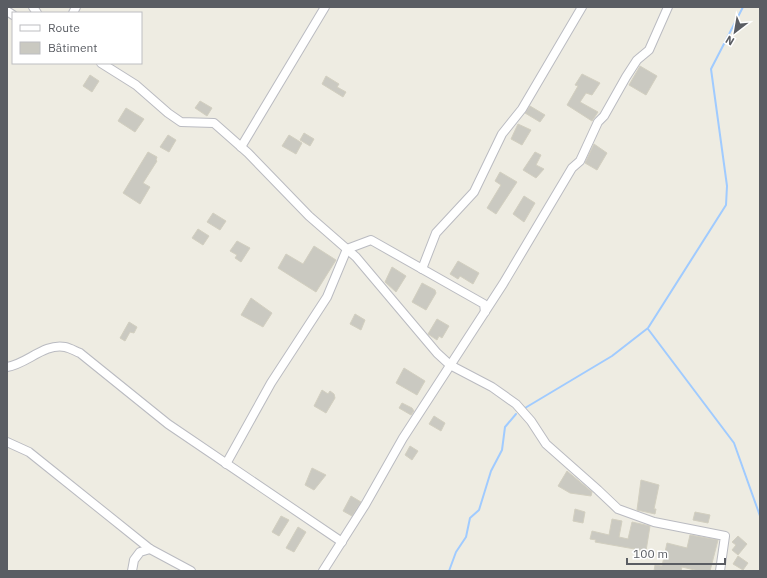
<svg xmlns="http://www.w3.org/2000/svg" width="767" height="578" viewBox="0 0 767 578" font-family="'IBM Plex Sans',sans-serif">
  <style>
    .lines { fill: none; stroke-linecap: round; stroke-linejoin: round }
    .stream { stroke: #a0cbff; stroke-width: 2 }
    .building { fill: #cac9c1; stroke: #d2cfc0 }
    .street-casing { stroke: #babbc1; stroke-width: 10 }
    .street { stroke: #fff; stroke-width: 8 }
  </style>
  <rect width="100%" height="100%" fill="#eeece2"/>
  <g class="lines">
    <g class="stream">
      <path d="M648,329L734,443L760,516"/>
      <path d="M525,408L612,356L648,328L726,205L727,186L711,69L743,7"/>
      <path d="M449,571L456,552L466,537L470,518L479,510L491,471L502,450L505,427L516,414"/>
    </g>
  </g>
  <g class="building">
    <path d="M640,66L657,76L646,95L629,85Z"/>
    <path d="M582,74L600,83L592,95L586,93L580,102L598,112L592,121L567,105L578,86L575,85Z"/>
    <path d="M90,75L99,81L92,92L83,86Z"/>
    <path d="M326,76L339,84L337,87L346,92L343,97L322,84Z"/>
    <path d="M200,101L212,108L207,116L195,108Z"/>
    <path d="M530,106L545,115L540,122L525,113Z"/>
    <path d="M126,108L144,119L135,132L118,121Z"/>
    <path d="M518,124L531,130L522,145L511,139Z"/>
    <path d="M304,133L314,139L310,146L300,140Z"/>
    <path d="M168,135L176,140L169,152L160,147Z"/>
    <path d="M289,135L302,143L296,154L282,146Z"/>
    <path d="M594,144L607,153L597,170L585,163Z"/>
    <path d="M148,152L157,157L156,160L157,161L143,183L150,187L140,204L123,193Z"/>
    <path d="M535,152L541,155L536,165L544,169L536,178L523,170Z"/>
    <path d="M500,172L517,182L496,214L487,208L501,185L495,181Z"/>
    <path d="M524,196L535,203L524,222L513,214Z"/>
    <path d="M213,213L226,221L220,230L207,222Z"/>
    <path d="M198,229L209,236L203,245L192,238Z"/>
    <path d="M237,241L250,248L241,262L235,258L237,255L230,251Z"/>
    <path d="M314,246L336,260L316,292L278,268L286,254L303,264Z"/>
    <path d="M458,261L479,273L473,284L460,276L458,279L450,274Z"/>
    <path d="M392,267L406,276L396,292L385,282Z"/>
    <path d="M422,283L435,290L436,293L426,310L412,302Z"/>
    <path d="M251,298L272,313L263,327L241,315Z"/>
    <path d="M355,314L365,320L361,330L350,324Z"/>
    <path d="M437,319L449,326L442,338L439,336L437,340L428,334Z"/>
    <path d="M129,322L137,327L134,333L130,332L125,341L120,338Z"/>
    <path d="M404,368L425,381L417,395L396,383Z"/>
    <path d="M322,390L328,394L330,391L334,394L335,398L326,413L314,406Z"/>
    <path d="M402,403L412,408L414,411L411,415L399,408Z"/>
    <path d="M434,416L445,423L441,431L429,424Z"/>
    <path d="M410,446L418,451L412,460L405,455Z"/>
    <path d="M312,468L326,475L314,490L305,485Z"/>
    <path d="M567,471L592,492L591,496L570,493L558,486Z"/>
    <path d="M641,480L659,485L654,509H656L655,514L637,510Z"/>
    <path d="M351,496L361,502L352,516L343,511Z"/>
    <path d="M575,509L585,512L583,523L573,521Z"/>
    <path d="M695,512L710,515L708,523L693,520Z"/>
    <path d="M281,516L289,520L279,536L272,532Z"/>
    <path d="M612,519L622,521L619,537L628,539L632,522L650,526L646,551L595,542L596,540L590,539L592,531L609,535Z"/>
    <path d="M298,527L306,532L294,552L286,548Z"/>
    <path d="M690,535L718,540L710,571H699L682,567L681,571H654L655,565L662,566L667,543L687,548Z"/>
    <path d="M738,536L747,544L738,555L732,550L736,545L732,542Z"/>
    <path d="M738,556L748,563L743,570L733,564Z"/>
  </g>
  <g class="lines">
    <g class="street-casing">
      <g id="street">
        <path d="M33,7L37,13"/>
        <path d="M7,11L13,15"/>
        <path d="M73,13L76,7"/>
        <path d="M101,63L136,85L168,113L181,122L214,123L248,153L309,216L356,257L437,353L450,365L492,387L516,404L531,421L546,444L598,490L618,509L654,522L725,536L720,571"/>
        <path d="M241,147L325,7"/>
        <path d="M422,269L436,233L474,192L502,134L522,109L582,7"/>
        <path d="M7,367C27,364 44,343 65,347C70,348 75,351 80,353L168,424L342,542"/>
        <path d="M7,442L29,452L150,549L191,571"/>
        <path d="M226,464L271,383L327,297L347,249L371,240L484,304L485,312"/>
        <path d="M132,571L134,560L140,552L150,549"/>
        <path d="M323,571L365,505L403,438L503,284L572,168L580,161L598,122L604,116L626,77L637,60L649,50L668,7"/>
      </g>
    </g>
    <use href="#street" class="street"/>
  </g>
  <rect width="767" height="578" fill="none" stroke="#5a5d63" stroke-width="16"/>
  <rect x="12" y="12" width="130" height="52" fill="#ffffff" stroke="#bdbec1"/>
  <rect x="20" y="25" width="20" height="6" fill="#ffffff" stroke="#bdbec1"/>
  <text x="48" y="32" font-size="12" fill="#5a5d63">Route</text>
  <rect x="20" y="42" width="20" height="12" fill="#cac9c1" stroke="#bdbec1"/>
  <text x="48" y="52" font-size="12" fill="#5a5d63">Bâtiment</text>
  <g transform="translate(735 32) rotate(211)" stroke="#ffffff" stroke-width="3" paint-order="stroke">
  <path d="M0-3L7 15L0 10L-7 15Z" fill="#5a5d63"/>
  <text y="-6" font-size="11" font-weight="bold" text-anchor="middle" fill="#5a5d63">N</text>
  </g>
  <path d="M627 558v6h98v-6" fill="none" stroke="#5a5d63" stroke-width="2"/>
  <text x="633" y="558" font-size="12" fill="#5a5d63" stroke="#ffffff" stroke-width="3" paint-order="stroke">100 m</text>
</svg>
